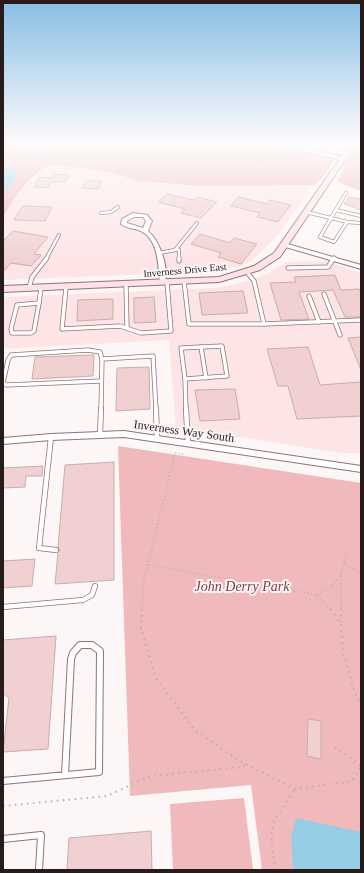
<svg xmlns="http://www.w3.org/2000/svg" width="364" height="873" viewBox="0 0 364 873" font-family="'Times New Roman',serif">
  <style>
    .built { fill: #fde4e5 }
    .green { fill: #f0b9bb }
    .water { fill: #95cee4 }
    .building { fill: #f0d0d1; stroke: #cbacad }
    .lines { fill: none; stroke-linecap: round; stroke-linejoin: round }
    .service-far3-casing { stroke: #907374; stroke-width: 4 }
    .service-far2-casing { stroke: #907374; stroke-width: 5 }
    .service-far1-casing { stroke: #907374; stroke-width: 6 }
    .service-casing { stroke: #907374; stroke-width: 8 }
    .minor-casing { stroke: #907374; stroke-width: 2 }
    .secondary-casing { stroke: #907374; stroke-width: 2 }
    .path-far2 { stroke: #bab1b1; stroke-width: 1; stroke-dasharray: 0.5 2; stroke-linecap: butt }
    .path-far1 { stroke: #bab1b1; stroke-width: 1.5; stroke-dasharray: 1 2.5; stroke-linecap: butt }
    .path { stroke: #bab1b1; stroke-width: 2; stroke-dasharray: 1.5 4.5; stroke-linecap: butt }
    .service-far3 { stroke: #fff; stroke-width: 2.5 }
    .service-far2 { stroke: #fff; stroke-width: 3.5 }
    .service-far1 { stroke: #fff; stroke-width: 4.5 }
    .service { stroke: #fff; stroke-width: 6 }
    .minor { fill: #fff; fill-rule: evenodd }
    .secondary { fill: #fee3e5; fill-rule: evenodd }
    .labels { text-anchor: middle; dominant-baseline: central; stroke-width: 4; stroke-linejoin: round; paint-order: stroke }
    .far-street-label { font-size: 10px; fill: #271b1c; stroke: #fdf6f6 }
    .street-label { font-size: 12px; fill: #271b1c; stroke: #fdf6f6 }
    .near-park-label { font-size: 14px; font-style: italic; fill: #7f3a41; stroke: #fdf6f6 }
  </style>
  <rect width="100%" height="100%" fill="#fdf6f6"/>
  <g class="built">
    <path d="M54,165L110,172L138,181L201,186L313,185L279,234L253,260L241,266L197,272L3,280V216L24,185L46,167Z"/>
    <path d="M327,261L361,273V453H342L176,427L169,340L3,349V297L217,288L252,280L271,272L286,262Z"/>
  </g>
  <g class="green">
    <path d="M3,144H272L336,158L327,172L315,185L201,186L138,181L110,172L54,165C30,170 16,197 3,217Z"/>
    <path d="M355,144H361V191L337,182Z"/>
    <path d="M118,446L361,483V870H262L251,785L130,796Z"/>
    <path d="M244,798L253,870H173L170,804Z"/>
  </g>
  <g class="water">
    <path d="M12,167L16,168L19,172C15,179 11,188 3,192V168Z"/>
    <path d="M296,818L361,832V870H293L291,838Z"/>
  </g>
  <g class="building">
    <path d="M53,174L69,175L65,182H51L48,188L34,187L40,177L51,178Z"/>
    <path d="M86,181H102L98,189L82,188Z"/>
    <path d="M167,194L194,200L197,197L217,202L201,218L181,213L185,209L158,202Z"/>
    <path d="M238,197L267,204L270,200L291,205L278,222L257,217L260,213L231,206Z"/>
    <path d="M349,197L361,199V210L344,204Z"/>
    <path d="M23,206L52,207L45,221L14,220Z"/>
    <path d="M13,231L48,237L34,254L41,255L31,266L11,263L3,272V241Z"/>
    <path d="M200,234L230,243L234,238L257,244L241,264L218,257L221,253L191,244Z"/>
    <path d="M335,275L341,290L359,289L361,293V317H345L333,290L299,292L309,319L281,320L270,283L296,282L294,277Z"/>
    <path d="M243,291L248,313L202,315L199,293Z"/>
    <path d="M154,297L156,322L134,323V298Z"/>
    <path d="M113,299V319L77,321L78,300Z"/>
    <path d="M361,337V370L348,338Z"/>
    <path d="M308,347L320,385L361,382V416L297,419L288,386H278L267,349Z"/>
    <path d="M94,355L93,376L32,379L35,357Z"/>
    <path d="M149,367L150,409L116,411L117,368Z"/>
    <path d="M235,389L240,419L200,421L195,390Z"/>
    <path d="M114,462V580L55,584L58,553L60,550L58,547L65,465Z"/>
    <path d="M43,466L42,476H26L25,487L3,488V468Z"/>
    <path d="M35,559L32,586L3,588V561Z"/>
    <path d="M56,636L48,749L3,752L9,698L3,693V640Z"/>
    <path d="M308,719L321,721V759L307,756Z"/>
    <path d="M151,831L152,870H67L69,838Z"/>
  </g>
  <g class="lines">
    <g class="service-far3-casing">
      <g id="service-far3">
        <path d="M278,144L343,159"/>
        <path d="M321,149L346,154"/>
        <path d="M319,151L325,144"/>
        <path d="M336,210L361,216"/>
        <path d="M306,212L331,218L346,193"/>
        <path d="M101,213L111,212L118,207"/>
        <path d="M331,218L347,222L334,242L320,237Z"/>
        <path d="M347,222L361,223"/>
        <path d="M176,249L179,250V259"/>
        <path d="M159,253L175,250L197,223"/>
        <path d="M46,259L59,235"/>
      </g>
    </g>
    <g class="service-far2-casing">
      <g id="service-far2">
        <path d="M179,258V261"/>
        <path d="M288,268L328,267L334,258"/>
        <path d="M247,272L254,281L264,324"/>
        <path d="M184,281L189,324H264L361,320"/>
        <path d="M126,284L127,328"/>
        <path d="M66,287L62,329L120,326L141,333L171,331L167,282"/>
        <path d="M29,288L32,277L47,258"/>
        <path d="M324,294L340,335"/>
        <path d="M309,296L319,322"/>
        <path d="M39,303L34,331L31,333H12L11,329L17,305Z"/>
        <path d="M39,303L41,288"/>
        <path d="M222,346L227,376L185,379L181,348Z"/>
        <path d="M201,347L206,378"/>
        <path d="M185,379L186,410"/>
        <path d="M101,381L6,385L3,383L8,360L11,355L88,350L100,352L102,359"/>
        <path d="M101,410L102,359L153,356L156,410"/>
      </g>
    </g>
    <g class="service-far1-casing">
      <g id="service-far1">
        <path d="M156,409L157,439"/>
        <path d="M186,409L188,444"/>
        <path d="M100,435L101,409"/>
        <path d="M51,437L39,548L56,550"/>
        <path d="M3,607L83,600L92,595L95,586"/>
      </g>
    </g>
    <g class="service-casing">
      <g id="service">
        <path d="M3,781L99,772L100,651L92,645H80L73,653L71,659L65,775"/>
        <path d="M3,839L41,835L39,870"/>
      </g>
    </g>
    <g class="minor-casing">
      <g id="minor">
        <path d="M133,213L147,215L152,221L148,231C160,241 169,268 165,283L163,284L160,282C158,266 159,240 141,231C135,228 127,229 121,224L122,219ZM134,217H143L146,221L143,228L127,223V221Z"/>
        <path d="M284,243L361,265V269L282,246V244Z"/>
        <path d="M124,431L361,466V472L124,437L51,440L3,444V438L51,434Z"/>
      </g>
    </g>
    <g class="secondary-casing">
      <path id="secondary" d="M350,144H356L280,257L260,270L219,282L3,292V286L219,277L254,266L274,253Z"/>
    </g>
    <g class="path-far2">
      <path d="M96,144L227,156L295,166H329"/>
      <path d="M229,156L287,152"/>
      <path d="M361,161L360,164L348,170L346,184L350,187L361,189"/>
      <path d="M3,207L18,189L27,170L36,159L41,156H62L105,146"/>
    </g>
    <g class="path-far1">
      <path d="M344,563L361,573"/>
      <path d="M149,565L317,595L331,610"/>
      <path d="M341,576V610"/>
      <path d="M317,595C344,580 338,580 347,554"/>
      <path d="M142,610L143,584L175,453L184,454"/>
    </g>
    <g class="path">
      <path d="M142,609L141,628L155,677L194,729L238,760L295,789L352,781L361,767"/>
      <path d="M331,609L341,625L343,652L354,691L361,705"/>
      <path d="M341,609V624"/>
      <path d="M335,747L361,766"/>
      <path d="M3,806L107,796L150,776L242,767L246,764"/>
      <path d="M275,870L271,837L274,821L295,789"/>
    </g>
    <use href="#service-far3" class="service-far3"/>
    <use href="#service-far2" class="service-far2"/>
    <use href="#service-far1" class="service-far1"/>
    <use href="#service" class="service"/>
    <use href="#minor" class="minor"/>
    <use href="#secondary" class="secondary"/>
  </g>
  <linearGradient id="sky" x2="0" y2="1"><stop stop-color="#87bee6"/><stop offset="0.54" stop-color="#fefbfb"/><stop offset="1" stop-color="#fefbfb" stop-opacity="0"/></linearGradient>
  <rect width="364" height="266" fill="url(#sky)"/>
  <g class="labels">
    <g class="far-street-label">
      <text transform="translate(185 270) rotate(-5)">Inverness Drive East</text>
    </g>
    <g class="street-label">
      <text transform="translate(184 431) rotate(8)">Inverness Way South</text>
    </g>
    <g class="near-park-label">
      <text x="242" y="586">John Derry Park</text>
    </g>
  </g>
  <rect width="364" height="873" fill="none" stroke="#271b1c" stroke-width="8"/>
</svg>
